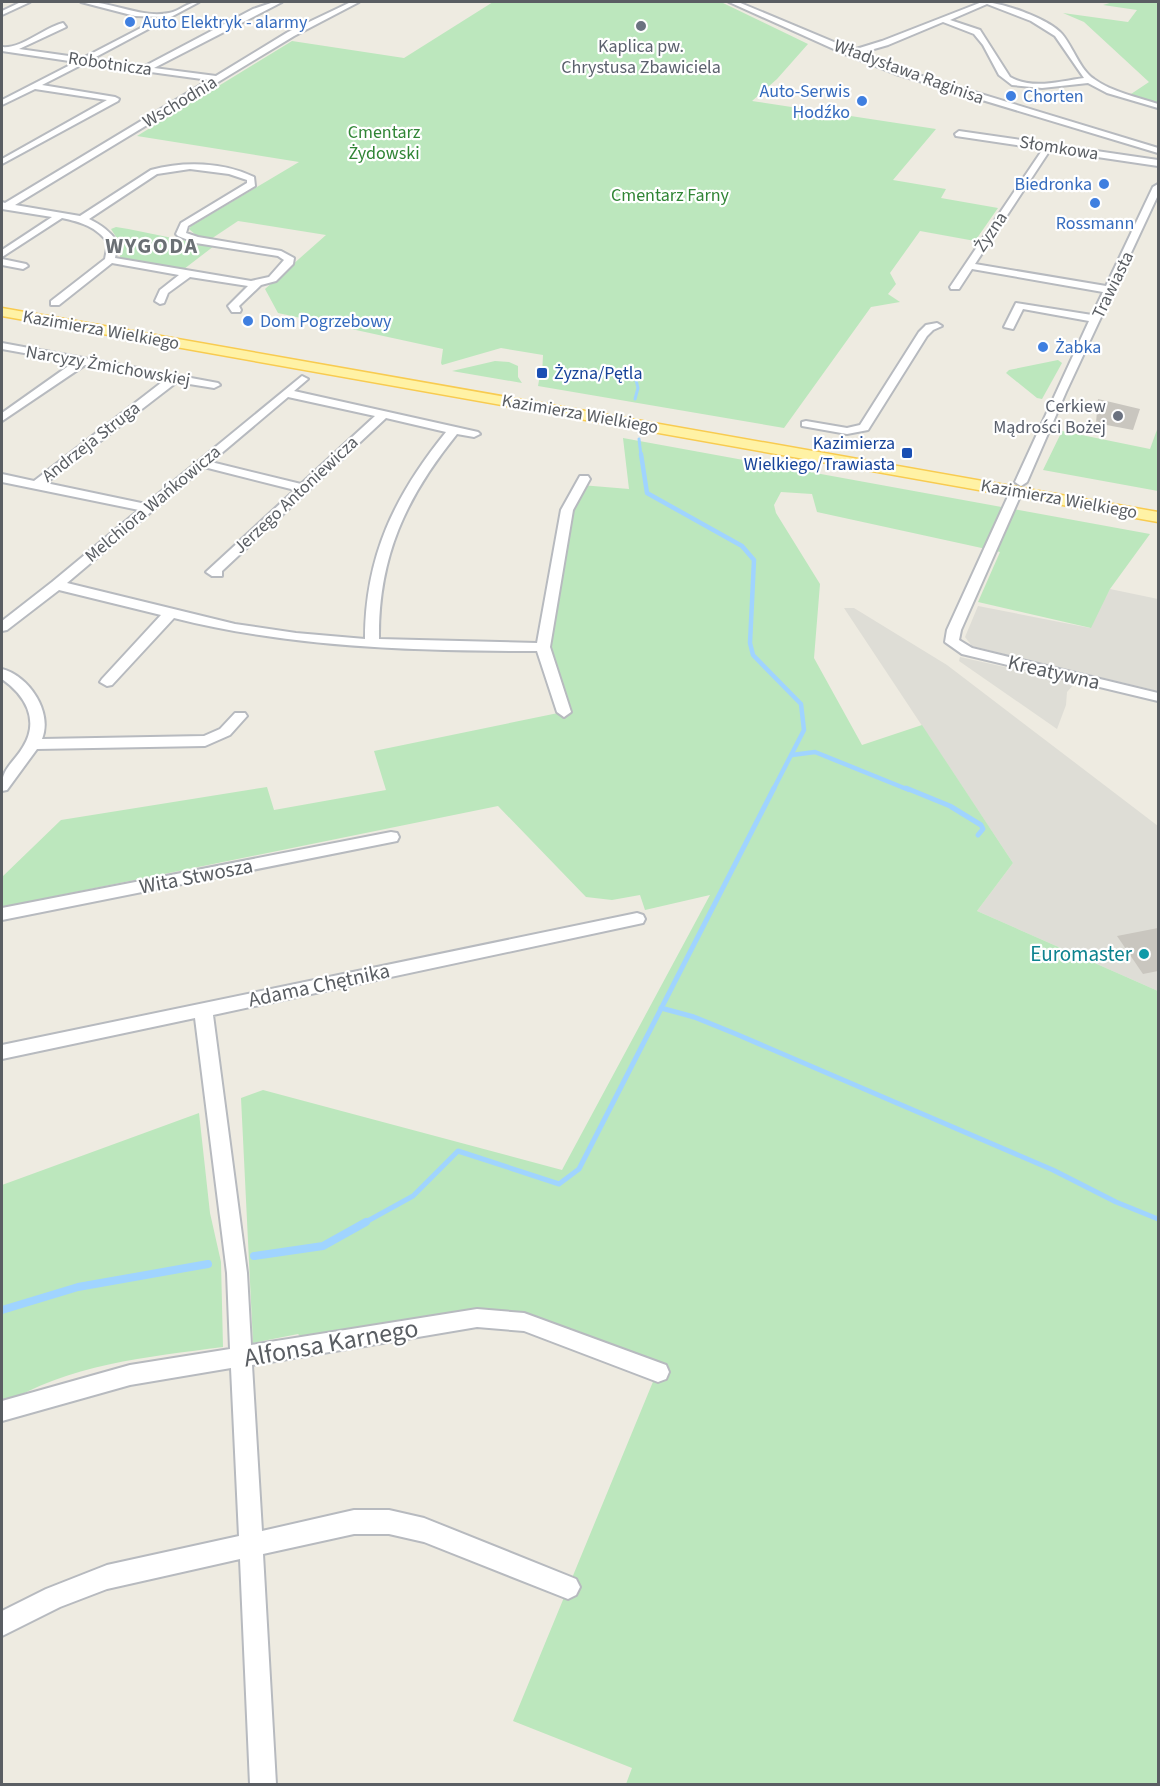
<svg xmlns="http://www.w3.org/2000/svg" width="1160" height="1786" viewBox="0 0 1160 1786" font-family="'Source Sans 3',sans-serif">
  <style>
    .industrial { fill: #deddd6 }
    .green { fill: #bce7bd }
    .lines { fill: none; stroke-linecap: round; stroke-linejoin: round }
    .stream-far3 { stroke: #a0d4ff; stroke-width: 3 }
    .stream-far2 { stroke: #a0d4ff; stroke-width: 4.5 }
    .stream-far1 { stroke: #a0d4ff; stroke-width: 5 }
    .stream { stroke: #a0d4ff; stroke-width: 8 }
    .building { fill: #c9c6bf }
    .minor-casing { stroke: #b7babf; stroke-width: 4 }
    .major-casing { stroke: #f8cb50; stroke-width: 3 }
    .minor { fill: #fff; fill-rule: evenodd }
    .major { fill: #fff2a5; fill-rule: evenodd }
    .shop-dot { fill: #3f7fe0; stroke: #fff; stroke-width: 2 }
    .worship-dot { fill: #6b7280; stroke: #fff; stroke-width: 2 }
    .transit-dot { fill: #1a4fb4; stroke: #fff; stroke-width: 2 }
    .culture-dot { fill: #0f9aa8; stroke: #fff; stroke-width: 2 }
    .labels { text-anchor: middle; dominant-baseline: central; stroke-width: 4.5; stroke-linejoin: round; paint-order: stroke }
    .far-shop-label { font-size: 18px; fill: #366cbe; stroke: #fff; text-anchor: start }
    .far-worship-label { font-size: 18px; fill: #5b616d; stroke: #fff }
    .far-street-label { font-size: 18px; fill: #5a5e63; stroke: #fff }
    .far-park-label { font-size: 18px; fill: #308535; stroke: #fff }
    .far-transit-label { font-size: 18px; fill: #164399; stroke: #fff; text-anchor: start }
    .street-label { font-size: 21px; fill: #5a5e63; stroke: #fff }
    .culture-label { font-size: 21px; fill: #0d838f; stroke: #fff; text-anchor: end }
    .far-district-label { font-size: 22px; font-weight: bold; letter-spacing: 1.5px; fill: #6b7075; stroke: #fff }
    .near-street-label { font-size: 26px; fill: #5a5e63; stroke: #fff }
  </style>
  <rect width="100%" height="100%" fill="#eeebe1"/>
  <g class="industrial">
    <path d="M1110,589L1158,599V691L972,646L965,637L978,606L1090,628Z"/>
    <path d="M844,608H854L947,665L1158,826V991L977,911L1013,863Z"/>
    <path d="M960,657L1075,683L1067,692L1066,705L1057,729L959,661Z"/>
  </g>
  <g class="green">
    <path d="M493,2H721L808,44L777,79L752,101L936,129L893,180L946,189L941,198L998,208L975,241L920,231L890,273L896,284L888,294L900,302L871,307L784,428L538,386L540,375H542L543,355L501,348L442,365L441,363L443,349L278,313L265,289L326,235L238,221L211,239L197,236L189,229L191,226L299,162L137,136L292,41L404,58Z"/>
    <path d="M1113,2H1158V104L1131,94L1149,82L1084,22L1063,13L1128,22L1137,10L1103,5Z"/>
    <path d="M116,227C149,232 181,241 214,246L184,269L125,260L120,257V243L111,229Z"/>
    <path d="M1058,360L1062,363L1042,399L1037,398L1006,373L1009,370Z"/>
    <path d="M495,361L509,362L518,366V377L522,383L452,371Z"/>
    <path d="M1158,427V491L1043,470L1062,431L1150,449Z"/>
    <path d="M623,438L1150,534L1110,589L1091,628L978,602L1000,552L817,512L812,494L781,492L774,505L776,513L820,584L814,658L862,745L922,725L1013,863L977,911L1158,991V1784H626L632,1768L513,1721L657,1372L524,1322L477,1318L310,1346L298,1334L253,1343L241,1098L263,1090L562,1170L710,895L645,910L640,895L612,900L586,897L498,806L2,907V877L61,820L267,787L274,810L386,790L374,751L563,712L543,647L567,510L581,485L629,489Z"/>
    <path d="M199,1113L210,1213L221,1262L223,1347C148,1357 67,1364 2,1406V1185Z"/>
  </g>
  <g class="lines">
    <g class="stream-far3">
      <path d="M618,373L636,380L638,388L635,399"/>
      <path d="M639,439L641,456"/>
    </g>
    <g class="stream-far2">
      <path d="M641,454L647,493L742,546L754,560L750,643L753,655L801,704L804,730L773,790"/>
      <path d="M792,755L815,752L909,790"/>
    </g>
    <g class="stream-far1">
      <path d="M906,788L950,806L981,825L983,829L978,835"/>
      <path d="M661,1008L694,1017L736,1034L1053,1170L1116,1202L1158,1219"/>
      <path d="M364,1223L413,1196L458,1151L559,1184L579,1169L774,788"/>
    </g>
    <g class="stream">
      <path d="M254,1256L323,1246L366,1222"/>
      <path d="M2,1310L78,1287L208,1264"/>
    </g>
  </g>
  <g class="building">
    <path d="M1098,399L1140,409L1133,430L1096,423Z"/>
    <path d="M1158,928V971L1143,974L1117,936Z"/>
  </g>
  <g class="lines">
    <g class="minor-casing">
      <g id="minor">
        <path d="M21,2H30L2,15V11Z"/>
        <path d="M81,2C110,0 140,19 169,13C180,11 187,2 199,2L92,59L145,66L253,9L274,2H282L154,68L216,76L288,32L351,2H359L294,36L15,205L80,216L151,170C184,161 223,162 254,177L255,186L188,226L186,233L198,237L281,251L294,258L293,264L276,281L261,285L239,306L241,310L240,312H232L228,306L248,286L190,277L168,293L164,303L160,304L155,301L160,290L179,275L112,263L59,305H51V301L105,259L108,243C97,227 81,222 62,218L2,257V250L52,217L2,209V202L5,203L209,80L85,63L42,85L115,97L119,99L118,101L2,164V159L107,100L35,89L2,105V100L76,62L2,51V47C22,49 43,28 63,23L66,27L19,49L83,58L162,17L135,16ZM190,169L229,174L247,180V183L181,223L176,234L178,236L196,243L278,256L284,260L269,277L251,281L115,258L118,243C110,231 101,225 89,219L157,174Z"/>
        <path d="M729,2H738L853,50L882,41L982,2C1002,2 1049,19 1062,34C1073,47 1080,70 1094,79C1112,92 1137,97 1158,104V108L1107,93L1088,83L1042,88L1012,85L999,75L983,45L974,34L943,22L888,45L860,53L902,70L1158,148V153L896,74L847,55ZM987,4L1031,21L1055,36L1084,78C1060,81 1033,90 1010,77L980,30L950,20Z"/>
        <path d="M959,131L1158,160V166L1050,150L975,264L1106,286L1153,187L1158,184V195L1066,392L1027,482L1021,486L1015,482L1089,321L1023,309L1013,329L1004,327L1016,303L1092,315L1103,292L972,269L959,289H951L950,287L1043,149L956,136L955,134Z"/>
        <path d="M2,259L26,264L28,266L23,269L2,265Z"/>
        <path d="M937,323L942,326L933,330L927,336L868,430L847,434L802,426V422L806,421L847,428L860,425L919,332L926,325Z"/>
        <path d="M2,343L218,383L220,385L214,388L177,382L46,483L146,504L302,376L308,379L294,391L478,432L480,434L474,437L457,434C406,497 378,557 379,639L537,643L561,510L580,476H588L590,479L573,510L550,647L571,712L564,717L557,712L537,651C415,651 293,648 174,618L112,685L107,686L100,682L102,679L161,615L59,590L7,630L2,631V621L52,582L139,510L2,482V474L34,481L166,379L85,365L2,421V413L74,362L2,349ZM288,397L375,416L301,484L211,462ZM386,418L446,432C395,495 365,556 365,639L296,633L235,624L67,583L204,467L295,490L206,572L212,576H222V571Z"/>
        <path d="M1016,488L1022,492L961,630L959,640L972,648L1158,693V701L962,654L945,642L947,630L1010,492Z"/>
        <path d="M2,669C29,676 53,712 42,739L204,736L220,729L235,713H245L247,716L230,735L205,746L37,749L7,790L2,791C0,769 13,764 23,747C40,720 25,695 2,679Z"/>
        <path d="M391,832L397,833L399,837L397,841L2,920V908Z"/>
        <path d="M637,913L643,915L645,919L643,923L213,1015L247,1273L251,1345L477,1309L524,1313L666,1365L669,1372L666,1379L658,1382L524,1331L477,1327L252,1365L262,1531L354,1510H389L424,1518L576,1579L580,1587L576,1595L568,1599L424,1542L389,1534H354L263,1554L276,1784H250L240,1559L107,1589L60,1607L2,1636V1611L46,1589L107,1565L239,1536L231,1368L130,1385L2,1421V1401L130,1365L230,1349L227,1273L195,1018L2,1059V1045Z"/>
      </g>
    </g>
    <g class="major-casing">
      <path id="major" d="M2,308L1158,512V522L2,316Z"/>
    </g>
    <use href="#minor" class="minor"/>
    <use href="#major" class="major"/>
  </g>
  <g class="shop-dot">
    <circle cx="130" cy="22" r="6"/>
    <circle cx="1011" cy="96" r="6"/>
    <circle cx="862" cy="101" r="6"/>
    <circle cx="1104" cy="184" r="6"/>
    <circle cx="1095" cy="203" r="6"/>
    <circle cx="248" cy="321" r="6"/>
    <circle cx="1043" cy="347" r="6"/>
  </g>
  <g class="worship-dot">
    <circle cx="641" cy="26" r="6"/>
    <circle cx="1118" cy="416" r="6"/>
  </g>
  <g class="transit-dot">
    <rect x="536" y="367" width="12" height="12" rx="3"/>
    <rect x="901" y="447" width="12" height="12" rx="3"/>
  </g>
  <circle class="culture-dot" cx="1144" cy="954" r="6"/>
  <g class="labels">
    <g class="far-shop-label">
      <text x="142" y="22">Auto Elektryk - alarmy</text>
      <text x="850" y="91" text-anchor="end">Auto-Serwis<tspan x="850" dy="21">Hodźko</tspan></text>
      <text x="1023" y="96">Chorten</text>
      <text x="1092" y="184" text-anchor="end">Biedronka</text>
      <text x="1095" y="223" text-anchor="middle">Rossmann</text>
      <text x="260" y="321">Dom Pogrzebowy</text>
      <text x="1055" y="347">Żabka</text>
    </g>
    <g class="far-worship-label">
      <text x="641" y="46">Kaplica pw.<tspan x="641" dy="21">Chrystusa Zbawiciela</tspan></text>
      <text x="1106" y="406" text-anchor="end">Cerkiew<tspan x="1106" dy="21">Mądrości Bożej</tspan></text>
    </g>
    <g class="far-street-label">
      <text transform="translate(110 64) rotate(8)">Robotnicza</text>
      <text transform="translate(909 72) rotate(20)">Władysława Raginisa</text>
      <text transform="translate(180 102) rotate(-31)">Wschodnia</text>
      <text transform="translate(1059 148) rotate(9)">Słomkowa</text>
      <text transform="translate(991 232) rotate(-56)">Żyzna</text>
      <text transform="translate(1113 285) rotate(-64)">Trawiasta</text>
      <text transform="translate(101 330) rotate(10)">Kazimierza Wielkiego</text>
      <text transform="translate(108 366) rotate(10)">Narcyzy Żmichowskiej</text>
      <text transform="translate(580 414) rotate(10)">Kazimierza Wielkiego</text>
      <text transform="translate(91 442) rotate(-38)">Andrzeja Struga</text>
      <text transform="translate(296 495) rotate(-43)">Jerzego Antoniewicza</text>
      <text transform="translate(1059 499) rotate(10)">Kazimierza Wielkiego</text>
      <text transform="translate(153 504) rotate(-40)">Melchiora Wańkowicza</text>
    </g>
    <g class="far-park-label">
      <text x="384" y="132">Cmentarz<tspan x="384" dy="21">Żydowski</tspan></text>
      <text x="670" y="195">Cmentarz Farny</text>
    </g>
    <g class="far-transit-label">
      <text x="554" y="373">Żyzna/Pętla</text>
      <text x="895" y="443" text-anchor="end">Kazimierza<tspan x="895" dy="21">Wielkiego/Trawiasta</tspan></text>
    </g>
    <g class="street-label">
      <text transform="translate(1054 672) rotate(13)">Kreatywna</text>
      <text transform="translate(196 876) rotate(-11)">Wita Stwosza</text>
      <text transform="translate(319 985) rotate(-12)">Adama Chętnika</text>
    </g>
    <g class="culture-label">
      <text x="1132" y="954">Euromaster</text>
    </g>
    <g class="far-district-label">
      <text x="152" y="246">WYGODA</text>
    </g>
    <g class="near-street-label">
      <text transform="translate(331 1343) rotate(-10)">Alfonsa Karnego</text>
    </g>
  </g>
  <rect width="1160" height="1786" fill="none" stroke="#5a5e63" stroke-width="6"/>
</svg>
